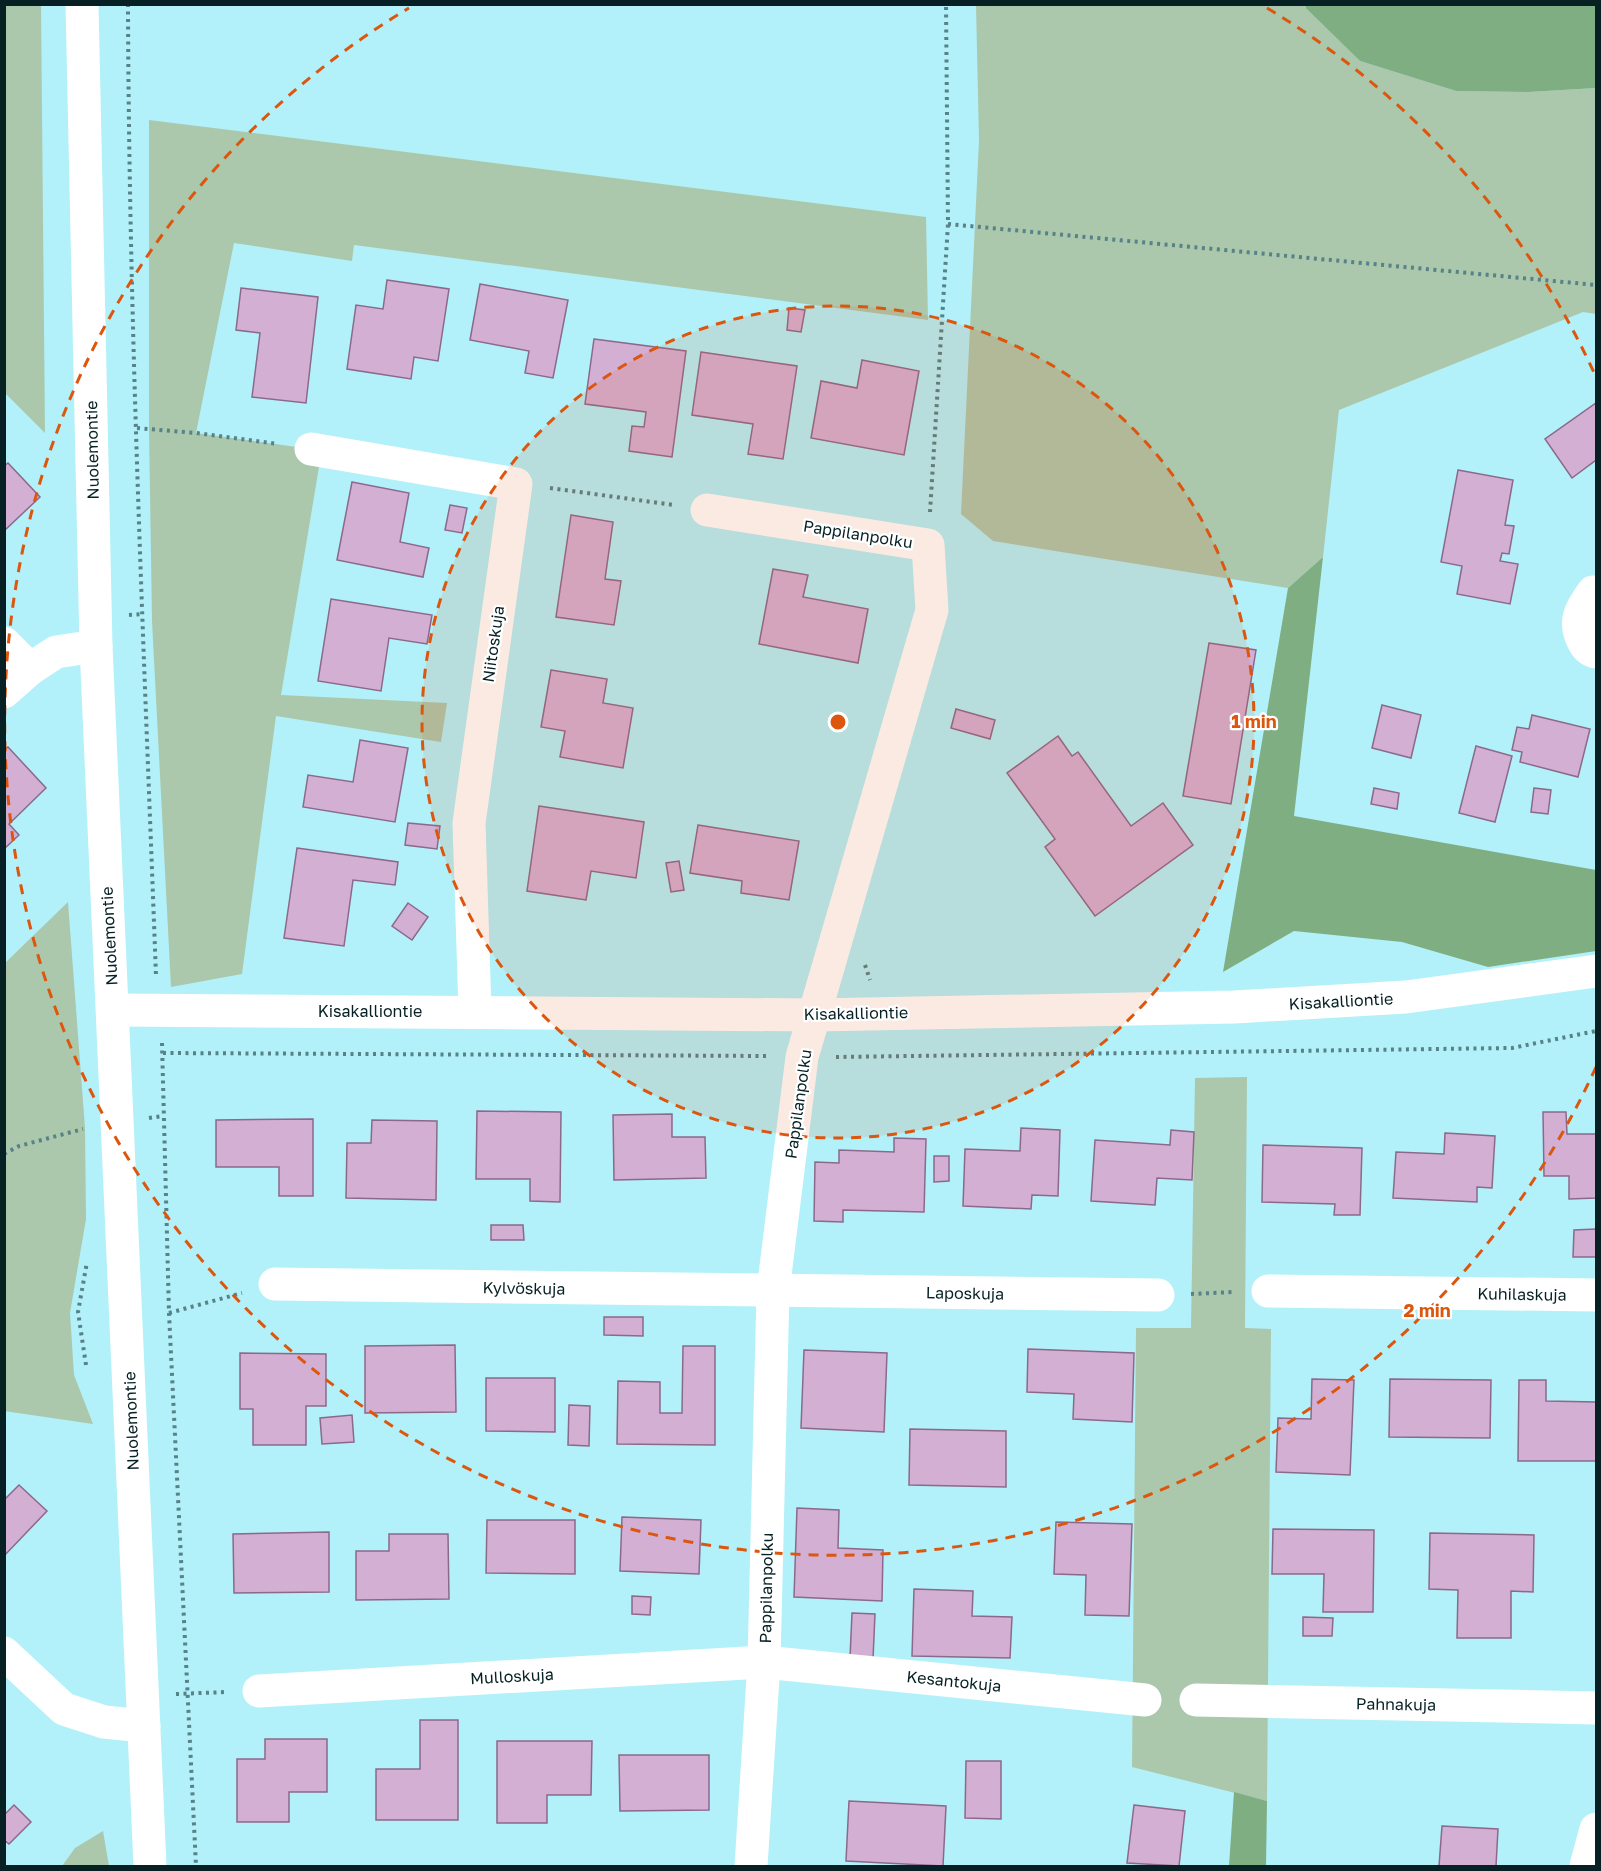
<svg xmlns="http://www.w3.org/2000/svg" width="1601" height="1871" viewBox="0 0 1601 1871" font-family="'Golos Text',sans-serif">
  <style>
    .green { fill: #abc8ac }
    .forest { fill: #7fae82 }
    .building { fill: #d3afd4; stroke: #8b698b; stroke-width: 1.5 }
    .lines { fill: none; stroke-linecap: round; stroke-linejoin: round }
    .path { stroke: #578287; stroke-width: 4; stroke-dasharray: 3 4.5; stroke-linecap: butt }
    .street { stroke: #fff; stroke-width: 33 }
    .secondary { stroke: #fff; stroke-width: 33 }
    .ring { fill: none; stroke: #dd560d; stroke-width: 3; stroke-dasharray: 10 8 }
    .labels { text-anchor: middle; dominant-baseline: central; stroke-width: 4.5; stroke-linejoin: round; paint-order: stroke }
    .street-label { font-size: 16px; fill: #062023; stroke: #fff }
    .centre { fill: #dd560d; stroke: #fff; stroke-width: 3 }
    .ring-label { font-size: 18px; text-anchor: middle; font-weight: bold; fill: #dd560d; stroke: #fff; stroke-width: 4.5; stroke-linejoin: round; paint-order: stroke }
  </style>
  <rect width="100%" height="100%" fill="#b2f1f9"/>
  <g class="green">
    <path d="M4,5H41L45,433L5,393Z"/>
    <path d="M976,5H1306L1307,8L1360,61L1456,91L1529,92L1596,88V314L1583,312L1339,410L1323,557L1288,588L993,541L961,514L979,141Z"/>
    <path d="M149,120L926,217L928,320L354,245L352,261L234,243L196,433L311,449L320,461L281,695L447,703L441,742L276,716L242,974L171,987L152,621L149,429Z"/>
    <path d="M68,902L85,1128L86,1219L70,1313L74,1375L93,1424L4,1411L5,963Z"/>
    <path d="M1247,1077L1245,1328L1271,1329L1267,1801L1132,1767L1136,1328H1191L1195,1078Z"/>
    <path d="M103,1831L109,1866H62L75,1848Z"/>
  </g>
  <g class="forest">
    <path d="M1306,5H1596V88L1529,92L1456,91L1360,61L1306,8Z"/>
    <path d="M1323,557L1294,816L1596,870V951L1488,967L1402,942L1294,931L1223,972L1288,588Z"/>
    <path d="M1234,1792L1267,1801L1266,1866H1229Z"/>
  </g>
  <g class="building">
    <path d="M387,280L449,289L438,361L414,357L411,379L347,369L356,305L383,309Z"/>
    <path d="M480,284L568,300L553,378L525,373L529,351L470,340Z"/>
    <path d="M241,288L318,297L306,403L252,397L260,333L236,330Z"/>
    <path d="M789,308L805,310L801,332L787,330Z"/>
    <path d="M594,339L686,351L672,457L629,451L632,426L644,427L646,412L585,404Z"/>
    <path d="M701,352L797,366L783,459L748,454L753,424L692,415Z"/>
    <path d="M862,360L919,371L904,455L811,438L821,381L857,388Z"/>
    <path d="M1596,403V460L1572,478L1545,439Z"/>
    <path d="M8,463L40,497L4,531V466Z"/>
    <path d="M1458,470L1513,480L1505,525L1514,526L1509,554L1502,553L1500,561L1518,564L1510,604L1457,594L1462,566L1441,562Z"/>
    <path d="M352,482L409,493L400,542L429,548L423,577L337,560Z"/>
    <path d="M450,505L467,508L462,533L445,530Z"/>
    <path d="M571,515L613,522L605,579L621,581L614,625L556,617Z"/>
    <path d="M773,569L808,575L803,597L868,609L858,663L759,644Z"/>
    <path d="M331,599L432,615L427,644L389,638L381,691L318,681Z"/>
    <path d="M1209,643L1256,650L1231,804L1183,796Z"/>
    <path d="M551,670L607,679L603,703L633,708L623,768L560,757L565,731L541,727Z"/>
    <path d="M1382,705L1421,715L1411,758L1372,748Z"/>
    <path d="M956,709L995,720L990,739L951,728Z"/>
    <path d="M1532,715L1590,729L1578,777L1520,762L1522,752L1512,750L1517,727L1529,729Z"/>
    <path d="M1058,736L1072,756L1078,752L1131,826L1163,803L1193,845L1095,916L1045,847L1055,839L1007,773Z"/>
    <path d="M360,740L408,748L395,822L303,807L308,775L353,782Z"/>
    <path d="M1476,746L1512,756L1495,822L1459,813Z"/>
    <path d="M8,747L46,788L9,824L19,835L4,849V750Z"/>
    <path d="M1374,788L1399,793L1397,809L1371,804Z"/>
    <path d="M1534,788L1551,790L1548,814L1531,812Z"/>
    <path d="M539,806L644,822L636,878L591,871L586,900L527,891Z"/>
    <path d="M408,823L440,826L437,849L405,845Z"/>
    <path d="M698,825L799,841L789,900L741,893L742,881L690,873Z"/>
    <path d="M297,848L398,862L395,885L353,880L344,946L284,938Z"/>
    <path d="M679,861L684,890L671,892L666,863Z"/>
    <path d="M408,903L428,917L412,940L392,926Z"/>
    <path d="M477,1111L561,1112L560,1202L530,1201V1179H476Z"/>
    <path d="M1543,1112H1566L1567,1134H1596V1198L1569,1199V1176H1544Z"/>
    <path d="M672,1114V1137H705L706,1178L614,1180L613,1115Z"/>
    <path d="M313,1119V1196H279V1167H216V1120Z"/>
    <path d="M372,1120L437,1121L436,1200L346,1198L347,1143H371Z"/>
    <path d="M1021,1128L1060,1130L1058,1196L1032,1195L1031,1209L963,1206L965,1149L1020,1151Z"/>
    <path d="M1171,1130L1194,1132L1192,1180L1157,1178L1155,1205L1091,1201L1095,1140L1170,1145Z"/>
    <path d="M1445,1133L1495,1136L1492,1188L1477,1187V1202L1393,1198L1396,1152L1444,1154Z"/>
    <path d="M894,1138L926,1139L924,1212L843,1210V1222L814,1221L815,1162L839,1163V1150L894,1152Z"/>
    <path d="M1263,1145L1362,1148L1360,1215H1334L1335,1204L1262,1202Z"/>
    <path d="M934,1156H949V1181L934,1182Z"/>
    <path d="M491,1225H523L524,1240H491Z"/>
    <path d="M1596,1229V1257H1573L1574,1230Z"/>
    <path d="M604,1317H643V1336L604,1335Z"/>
    <path d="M455,1345L456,1412L365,1413V1346Z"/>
    <path d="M683,1346H715V1445L617,1444L618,1381L660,1382V1413H682Z"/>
    <path d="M1028,1349L1134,1353L1132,1422L1073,1419L1074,1394L1027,1392Z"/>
    <path d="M804,1350L887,1353L884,1432L801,1428Z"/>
    <path d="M240,1353L326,1354V1406H306V1445H253V1409H240Z"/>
    <path d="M486,1378H555V1432L486,1431Z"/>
    <path d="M1312,1379L1354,1380L1350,1475L1276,1472L1278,1418L1311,1419Z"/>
    <path d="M1390,1379L1491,1380L1490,1438L1389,1437Z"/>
    <path d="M1519,1380H1546V1401L1596,1402V1461H1518Z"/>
    <path d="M569,1405L590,1406L589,1446L568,1445Z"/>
    <path d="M352,1415L354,1442L322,1444L320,1418Z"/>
    <path d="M910,1429L1006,1431V1487L909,1485Z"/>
    <path d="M19,1485L47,1511L4,1556V1500Z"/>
    <path d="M797,1508L839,1510L838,1548L883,1550L882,1601L794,1597Z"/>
    <path d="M622,1517L701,1520L699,1574L620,1571Z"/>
    <path d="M487,1520H575V1574L486,1573Z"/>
    <path d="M1056,1522L1132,1524L1129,1616L1085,1615L1086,1575L1054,1574Z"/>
    <path d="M1273,1529L1374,1530L1373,1612H1323L1324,1574H1272Z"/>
    <path d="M329,1532V1592L234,1593L233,1534Z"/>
    <path d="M1430,1533L1534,1535L1533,1592L1511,1591V1638H1457L1458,1590L1429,1589Z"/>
    <path d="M389,1534H448L449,1599L356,1600V1551H389Z"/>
    <path d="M914,1589L973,1591L972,1616L1012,1617L1010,1658L912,1656Z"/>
    <path d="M632,1596L651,1597L650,1615L632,1614Z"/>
    <path d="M852,1613L875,1614L873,1659L850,1658Z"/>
    <path d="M1303,1617L1333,1618L1332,1636H1303Z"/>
    <path d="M420,1720H458V1820H376V1769H420Z"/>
    <path d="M265,1739H327V1792H289V1822H237V1759H265Z"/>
    <path d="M497,1741H592L591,1795H547V1823H497Z"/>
    <path d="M619,1755H709V1810L620,1811Z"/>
    <path d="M966,1761H1001V1819L965,1818Z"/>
    <path d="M849,1801L946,1806L943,1866L846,1861Z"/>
    <path d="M14,1805L31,1822L9,1844L4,1840V1815Z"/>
    <path d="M1134,1805L1185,1811L1179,1866L1127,1863Z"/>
    <path d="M1442,1826L1498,1829L1496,1866H1439Z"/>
  </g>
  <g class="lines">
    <g class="path">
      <path d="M128,4C129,328 144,652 156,976"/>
      <path d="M948,224L1596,285"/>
      <path d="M137,428L196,433L278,444"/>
      <path d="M550,488L674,505"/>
      <path d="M930,512L948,224L946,4"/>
      <path d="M129,615L143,614"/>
      <path d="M865,965L870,980"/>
      <path d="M162,1043L169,1313L196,1866"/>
      <path d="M163,1053L768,1056"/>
      <path d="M836,1057L1512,1048L1596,1031"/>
      <path d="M149,1118L163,1116"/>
      <path d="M4,1154L19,1146L83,1129"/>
      <path d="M1191,1294L1234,1292"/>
      <path d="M169,1313L242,1293"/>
      <path d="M86,1365L78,1312L87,1262"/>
      <path d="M176,1694L226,1692"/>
    </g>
    <g class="street">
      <path d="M311,449L516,484L469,823L475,1011"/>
      <path d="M707,510L928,545L932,610L802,1057L773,1291L764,1662L751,1866"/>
      <path d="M1596,592H1593C1581,609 1573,620 1583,641C1586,647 1589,651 1596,652"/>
      <path d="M4,643L30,669"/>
      <path d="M4,692L30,669L56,652L96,646"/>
      <path d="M275,1284L1158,1295"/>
      <path d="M1268,1291L1596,1295"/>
      <path d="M4,1653L64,1709L104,1722L144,1726"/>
      <path d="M259,1691L764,1662L1145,1700"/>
      <path d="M1196,1700L1596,1708"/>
      <path d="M1586,1866L1596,1829"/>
    </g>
    <g class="secondary">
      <path d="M82,4L96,646L150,1866"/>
      <path d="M113,1010L815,1015L1234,1007L1406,997L1596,971"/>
    </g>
  </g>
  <circle cx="838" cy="722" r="416" fill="#dd560d" fill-opacity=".12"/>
  <g class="ring">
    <circle cx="838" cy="722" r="416"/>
    <path d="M1596 1067A833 833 0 1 1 409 8M1267 8A833 833 0 0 1 1596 377"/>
  </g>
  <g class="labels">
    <g class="street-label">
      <text transform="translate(92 450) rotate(-91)">Nuolemontie</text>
      <text transform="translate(858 534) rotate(9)">Pappilanpolku</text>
      <text transform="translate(493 644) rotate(-82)">Niitoskuja</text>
      <text transform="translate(109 936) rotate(-93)">Nuolemontie</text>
      <text transform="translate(1341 1001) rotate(-3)">Kisakalliontie</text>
      <text x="370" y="1011">Kisakalliontie</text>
      <text transform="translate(856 1013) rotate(-1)">Kisakalliontie</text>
      <text transform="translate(798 1104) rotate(-82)">Pappilanpolku</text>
      <text transform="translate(524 1288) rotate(1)">Kylvöskuja</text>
      <text transform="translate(965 1293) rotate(1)">Laposkuja</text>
      <text transform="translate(1522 1294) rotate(1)">Kuhilaskuja</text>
      <text transform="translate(131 1421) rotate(-92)">Nuolemontie</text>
      <text transform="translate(766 1588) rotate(-89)">Pappilanpolku</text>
      <text transform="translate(512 1676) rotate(-3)">Mulloskuja</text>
      <text transform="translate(954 1681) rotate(6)">Kesantokuja</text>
      <text transform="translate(1396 1704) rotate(1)">Pahnakuja</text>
    </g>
  </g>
  <circle cx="838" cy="722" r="9" class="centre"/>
  <g class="ring-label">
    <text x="1254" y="728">1 min</text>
    <text x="1427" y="1317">2 min</text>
  </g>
  <rect width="1601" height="1871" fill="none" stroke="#062023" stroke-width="12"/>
</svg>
